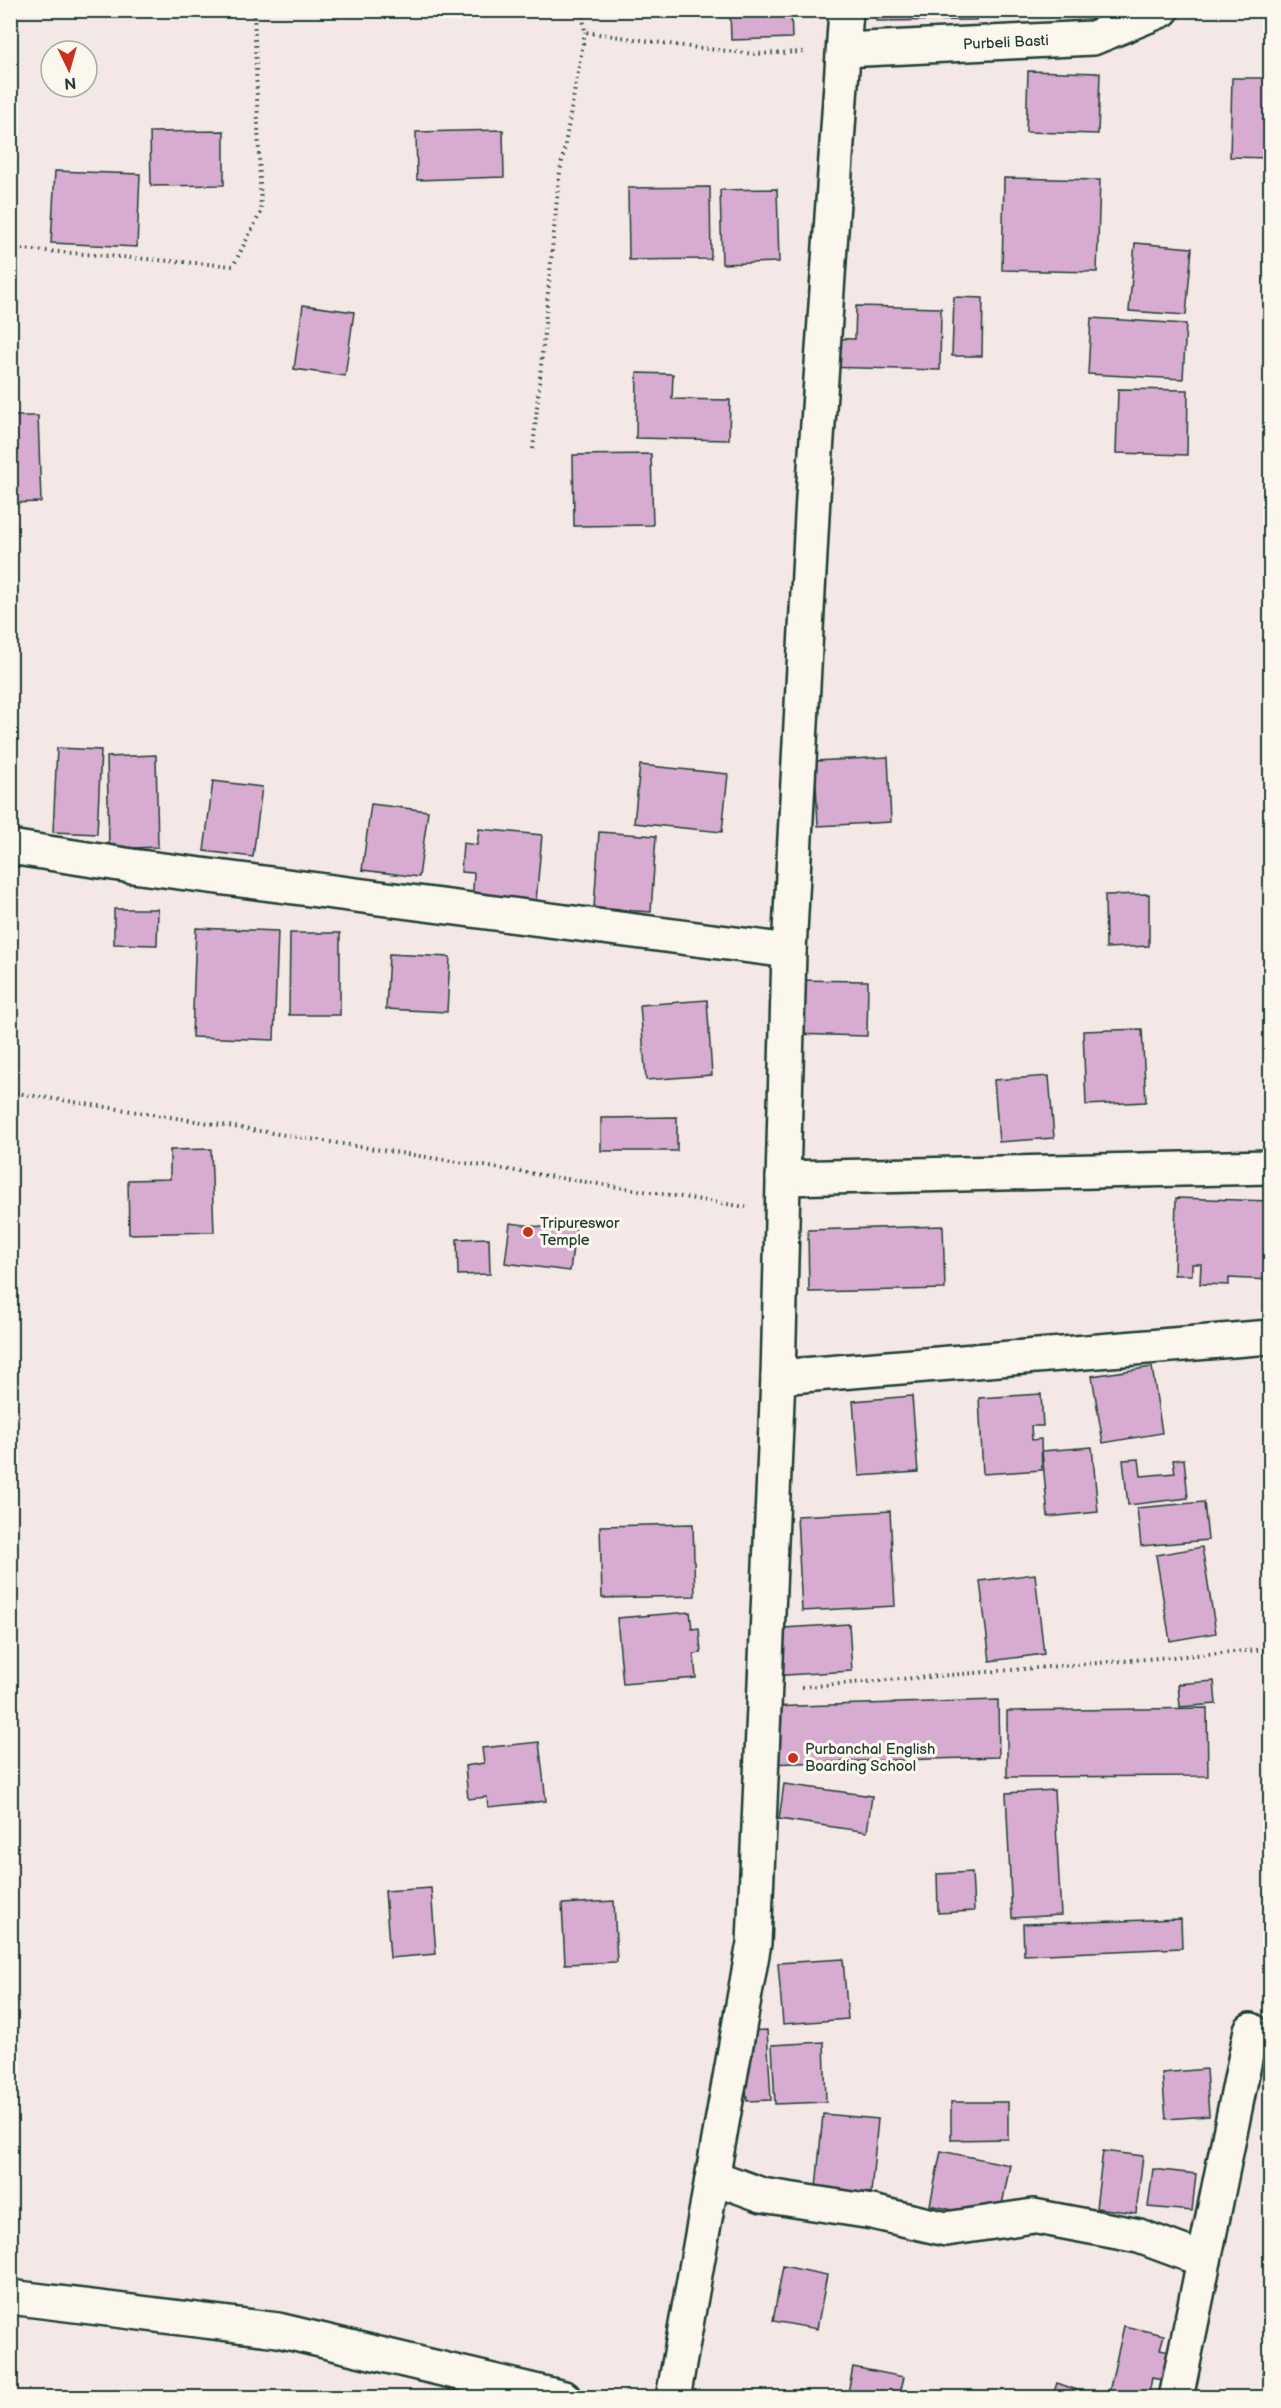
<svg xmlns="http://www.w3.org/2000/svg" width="1281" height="2408" viewBox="0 0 1281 2408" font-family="'Balsamiq Sans',sans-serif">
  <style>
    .building { fill: #d7acd0; stroke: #1f3d34; stroke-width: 1.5 }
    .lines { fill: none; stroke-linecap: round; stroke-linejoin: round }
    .minor-casing { stroke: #1f3d34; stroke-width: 38 }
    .path { stroke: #1f3d34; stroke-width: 4; stroke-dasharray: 1.5 4.5; stroke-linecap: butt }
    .minor { stroke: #fbf7ec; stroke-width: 33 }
    .poi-dot { fill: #c8321e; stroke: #fbf7ec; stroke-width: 2 }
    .labels { text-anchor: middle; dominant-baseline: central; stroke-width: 6; stroke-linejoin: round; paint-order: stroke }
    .street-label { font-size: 15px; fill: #1f3d34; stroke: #fbf7ec }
    .poi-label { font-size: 15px; fill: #1f3d34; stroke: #fbf7ec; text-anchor: start }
  </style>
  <rect width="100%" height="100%" fill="#f4e8e6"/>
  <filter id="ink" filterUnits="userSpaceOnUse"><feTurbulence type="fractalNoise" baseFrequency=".0167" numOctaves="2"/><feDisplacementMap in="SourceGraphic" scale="12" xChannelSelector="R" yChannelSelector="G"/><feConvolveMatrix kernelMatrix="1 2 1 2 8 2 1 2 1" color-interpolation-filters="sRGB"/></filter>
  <g filter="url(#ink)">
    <g class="building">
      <path d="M730,10H791L792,38L731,40Z"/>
      <path d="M876,10H976V20L876,21Z"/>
      <path d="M1028,71L1100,73L1098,134L1026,132Z"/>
      <path d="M1232,78H1270V158L1230,157Z"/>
      <path d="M503,130L504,177L417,180L416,132Z"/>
      <path d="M224,131V185L151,186L150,132Z"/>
      <path d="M55,171L140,174L137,247L51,243Z"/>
      <path d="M1004,178L1100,180L1097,272L1002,270Z"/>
      <path d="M710,187L711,259L629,260L628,188Z"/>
      <path d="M777,189L779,262L722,264L720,190Z"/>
      <path d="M1135,243L1192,248L1186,315L1129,311Z"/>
      <path d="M954,297L983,298L982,356H952Z"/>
      <path d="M303,305L354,312L345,376L294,369Z"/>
      <path d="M856,306L941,308L940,370L821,367V338L855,339Z"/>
      <path d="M1091,318L1186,324L1183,379L1088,374Z"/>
      <path d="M637,373L673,374L672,399L730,400L729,440L636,438Z"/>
      <path d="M1118,389L1188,390L1187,455L1116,453Z"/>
      <path d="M10,416H38L41,502L10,503Z"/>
      <path d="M651,454L653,525L574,526L573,455Z"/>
      <path d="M57,748L101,750L97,834L53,832Z"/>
      <path d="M156,755L158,847L109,849L107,757Z"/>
      <path d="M888,757L891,822L818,826L815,761Z"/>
      <path d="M640,765L728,774L722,832L634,823Z"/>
      <path d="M213,781L262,787L253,857L204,851Z"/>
      <path d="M371,804L428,811L419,877L362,870Z"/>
      <path d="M479,829L542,835L535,912L472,906L474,873L461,872L463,843L477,845Z"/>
      <path d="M599,832L656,836L651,912L594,908Z"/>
      <path d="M1149,894V946L1106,948L1105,895Z"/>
      <path d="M114,909H158L157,945L114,944Z"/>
      <path d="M196,928L278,931L274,1040L192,1037Z"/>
      <path d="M290,933H340V1015H289Z"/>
      <path d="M389,954L450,957L447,1012L386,1009Z"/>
      <path d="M791,980L868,981L867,1036L790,1034Z"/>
      <path d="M707,1000L712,1075L646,1080L640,1005Z"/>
      <path d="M1142,1029L1146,1102L1086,1105L1083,1031Z"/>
      <path d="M1049,1076L1054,1138L999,1142L994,1080Z"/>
      <path d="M677,1117V1151H601V1118Z"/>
      <path d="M211,1149L214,1232L129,1234L128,1180L170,1179V1150Z"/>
      <path d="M1176,1198L1270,1201V1280L1229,1278V1285L1200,1284L1201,1264H1192V1275H1174Z"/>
      <path d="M551,1221L576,1223L570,1271L505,1263L510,1223L549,1228Z"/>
      <path d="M943,1226L945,1289L809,1292L808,1230Z"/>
      <path d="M489,1238L490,1274L458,1275L457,1239Z"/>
      <path d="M1152,1367L1162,1433L1103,1443L1092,1376Z"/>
      <path d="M1041,1394L1043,1426H1031L1032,1440L1041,1439L1042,1470L983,1474L979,1398Z"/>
      <path d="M912,1396L918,1472L859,1476L853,1401Z"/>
      <path d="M1092,1447L1098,1512L1048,1517L1042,1451Z"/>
      <path d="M1139,1459L1141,1476L1175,1473L1173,1460L1184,1459L1188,1498L1128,1505L1123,1460Z"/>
      <path d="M1204,1502L1208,1540L1141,1546L1137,1508Z"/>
      <path d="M890,1511L895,1606L802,1611L797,1516Z"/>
      <path d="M693,1524L695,1596L602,1598L600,1526Z"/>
      <path d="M1202,1547L1216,1633L1170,1641L1156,1555Z"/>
      <path d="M1035,1574L1044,1654L990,1661L980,1581Z"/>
      <path d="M690,1612L692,1629L699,1628L701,1653L694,1654L696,1678L623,1684L617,1618Z"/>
      <path d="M849,1624L852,1671L770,1676L767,1629Z"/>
      <path d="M1214,1681L1216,1704L1180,1707L1178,1684Z"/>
      <path d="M998,1700L999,1757L765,1764L764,1707Z"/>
      <path d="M1207,1708L1208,1776L1007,1777V1711Z"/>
      <path d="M539,1742L546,1801L488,1807L487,1797L468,1799L465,1766L484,1763L482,1748Z"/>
      <path d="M784,1784L872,1796L867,1832L779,1819Z"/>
      <path d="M1054,1790L1061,1915L1012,1918L1006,1793Z"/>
      <path d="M972,1872L974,1911L938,1913L937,1874Z"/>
      <path d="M431,1888L436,1954L390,1958L385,1891Z"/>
      <path d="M614,1901L617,1962L565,1964L562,1904Z"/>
      <path d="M1181,1919L1182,1948L1024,1955L1023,1924Z"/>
      <path d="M843,1959L848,2019L783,2024L778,1963Z"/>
      <path d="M767,2030L771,2100L747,2101L742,2031Z"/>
      <path d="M824,2042L826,2102L775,2104L772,2045Z"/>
      <path d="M1206,2069L1209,2116L1166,2119L1162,2073Z"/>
      <path d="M951,2102H1008V2139L951,2140Z"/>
      <path d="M823,2114L878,2119L871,2193L816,2188Z"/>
      <path d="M941,2151L1010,2165L999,2220L930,2205Z"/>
      <path d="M1103,2151L1143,2156L1136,2213L1096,2208Z"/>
      <path d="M1153,2169L1196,2174L1192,2211L1148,2207Z"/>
      <path d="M783,2266L827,2275L817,2329L773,2321Z"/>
      <path d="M1124,2326L1164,2335L1160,2349L1174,2352L1167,2381L1152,2378L1148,2398H1133L1109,2392Z"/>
      <path d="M1270,2337V2376L1262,2374Z"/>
      <path d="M853,2367L904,2377L899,2398H847Z"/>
      <path d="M1057,2383L1086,2393L1085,2398H1052Z"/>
    </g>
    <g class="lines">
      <g class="minor-casing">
        <g id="minor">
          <path id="s1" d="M844,50L1093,38L1162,10"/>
          <path d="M10,847L132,866L789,951"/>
          <path d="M783,1178L1270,1167"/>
          <path d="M778,1377L1270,1337"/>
          <path d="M713,2177L762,2195L872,2212L946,2229L1033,2216L1139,2236L1204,2260"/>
          <path d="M10,2297L278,2330L564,2398"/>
          <path d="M673,2398L754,1943L778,1377L789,951L813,497L846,10"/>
          <path d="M1176,2398L1251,2030"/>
        </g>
      </g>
      <g class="path">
        <path d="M582,10L585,32L690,47L755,54L804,52"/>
        <path d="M10,248L233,266L261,212L254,10"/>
        <path d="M533,449L559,178L585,32"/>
        <path d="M10,1092L746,1207"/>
        <path d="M802,1687L1270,1649"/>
      </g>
      <use href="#minor" class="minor"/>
    </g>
  </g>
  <g class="poi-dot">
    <circle cx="528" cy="1232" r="6"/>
    <circle cx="793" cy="1758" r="6"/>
  </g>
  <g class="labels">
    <g class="street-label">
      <text stroke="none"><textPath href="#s1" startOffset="162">Purbeli Basti</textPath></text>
    </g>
    <g class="poi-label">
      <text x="540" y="1223">Tripureswor<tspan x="540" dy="17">Temple</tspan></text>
      <text x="805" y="1749">Purbanchal English<tspan x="805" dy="17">Boarding School</tspan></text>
    </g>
  </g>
  <rect width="1281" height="2408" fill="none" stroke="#fbf7ec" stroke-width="36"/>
  <rect x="18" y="18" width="1245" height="2372" fill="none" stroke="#1f3d34" stroke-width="2" filter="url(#ink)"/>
  <g transform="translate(69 69) rotate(175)"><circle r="28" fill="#fbf7ec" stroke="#a3ada2" stroke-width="1.5"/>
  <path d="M0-4.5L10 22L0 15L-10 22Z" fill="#c8321e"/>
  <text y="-9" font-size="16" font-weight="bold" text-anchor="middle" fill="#1f3d34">N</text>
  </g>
</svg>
